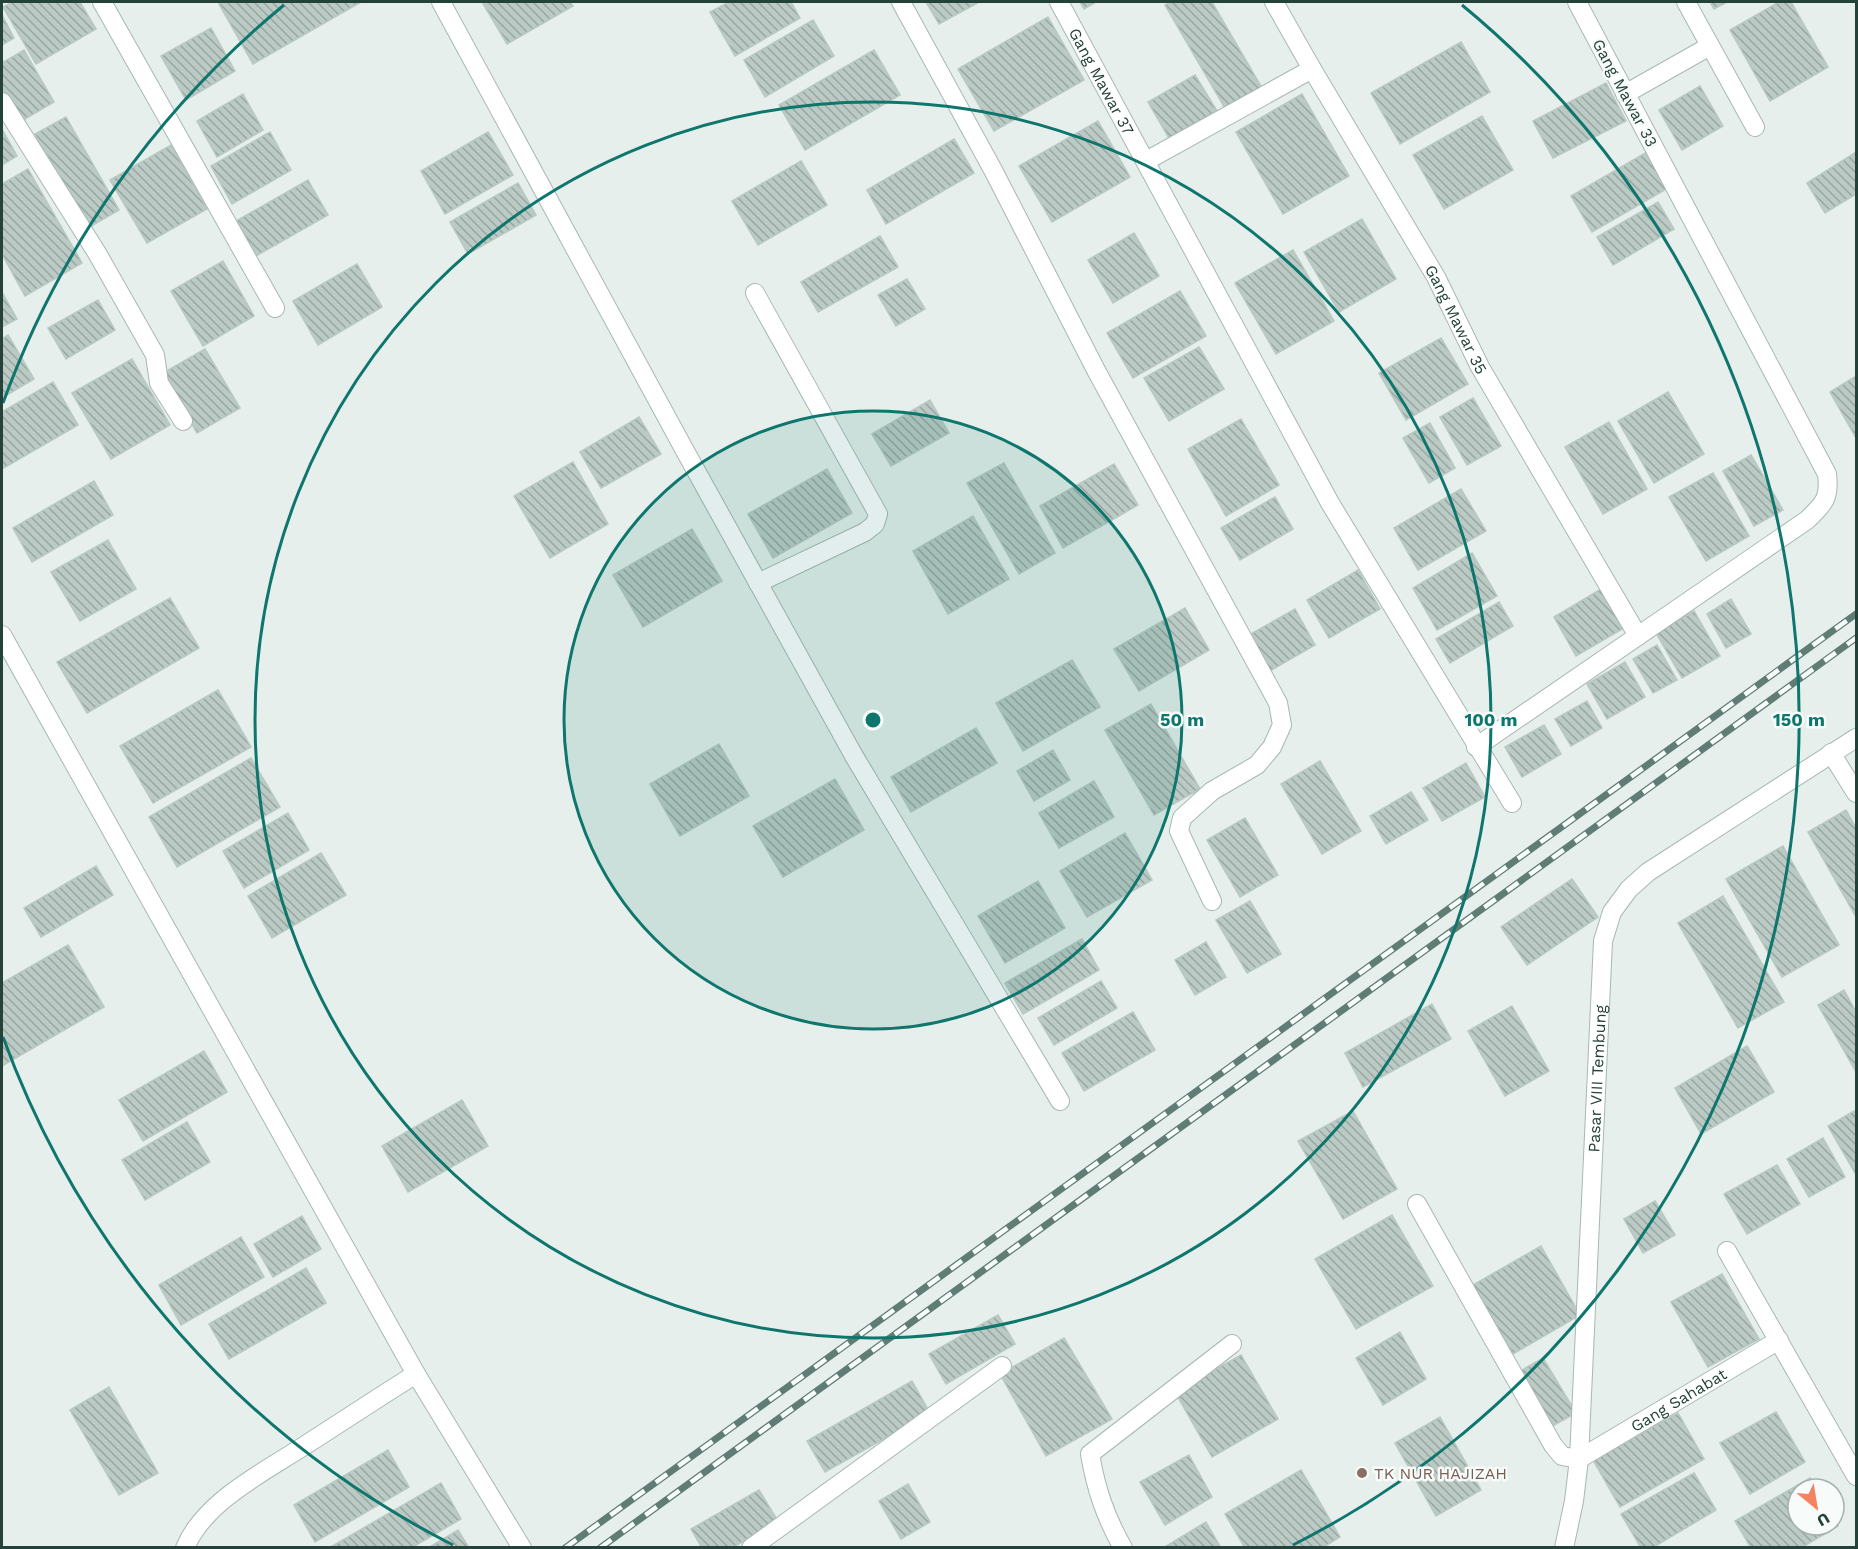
<svg xmlns="http://www.w3.org/2000/svg" width="1858" height="1549" viewBox="0 0 1858 1549" font-family="'Work Sans',sans-serif">
  <style>
    .building { fill: url(#building-back-hatch); stroke: #b8c9c2; stroke-width: 1.5 }
    .lines { fill: none; stroke-linecap: round; stroke-linejoin: round }
    .minor-casing { stroke: #a8b8b2; stroke-width: 20 }
    .minor { stroke: #fff; stroke-width: 18 }
    .rail-casing { stroke: #5f7d75; stroke-width: 7 }
    .rail { stroke: #f7fbf9; stroke-width: 4.5; stroke-dasharray: 14; stroke-linecap: butt }
    .ring { fill: none; stroke: #0f766e; stroke-width: 3 }
    .education-dot { fill: #8d6e63; stroke: #f7fbf9; stroke-width: 2 }
    .labels { text-anchor: middle; dominant-baseline: central; stroke-width: 5; stroke-linejoin: round; paint-order: stroke }
    .street-label { font-size: 16px; fill: #24423a; stroke: #f7fbf9 }
    .education-label { font-size: 16px; fill: #785e54; stroke: #f7fbf9; text-anchor: start }
    .centre { fill: #0f766e; stroke: #f7fbf9; stroke-width: 3 }
    .ring-label { font-size: 18px; text-anchor: middle; font-weight: bold; fill: #0f766e; stroke: #f7fbf9; stroke-width: 5; stroke-linejoin: round; paint-order: stroke }
  </style>
  <defs>
    <pattern id="building-back-hatch" width="6" height="6" patternUnits="userSpaceOnUse" patternTransform="scale(1.5)"><rect width="6" height="6" fill="#bbcac4"/><path d="M-1 5l2 2M0 0l6 6M5-1l2 2" fill="none" stroke="#98a6a0"/></pattern>
  </defs>
  <rect width="100%" height="100%" fill="#e6efeb"/>
  <g class="building">
    <path d="M13,2H80L96,29L36,64L3,7Z"/>
    <path d="M223,2H361L253,64L219,4Z"/>
    <path d="M482,2H570L573,6L507,44Z"/>
    <path d="M729,2H791L800,18L735,56L710,12Z"/>
    <path d="M926,2H979L939,24Z"/>
    <path d="M1080,2H1096L1084,9Z"/>
    <path d="M1171,2H1212L1262,88L1226,110L1165,5Z"/>
    <path d="M1710,2H1727L1714,9Z"/>
    <path d="M1779,2H1791L1828,67L1770,101L1730,30Z"/>
    <path d="M2,15L14,38L2,45Z"/>
    <path d="M1048,17L1084,80L994,131L958,69Z"/>
    <path d="M813,20L834,56L765,97L744,60Z"/>
    <path d="M211,28L235,71L186,100L161,56Z"/>
    <path d="M1461,42L1490,92L1400,144L1371,93Z"/>
    <path d="M24,50L54,102L20,122L2,89V63Z"/>
    <path d="M874,50L900,95L805,150L779,105Z"/>
    <path d="M1195,75L1217,111L1170,140L1148,102Z"/>
    <path d="M1606,83L1626,121L1553,158L1533,121Z"/>
    <path d="M1700,86L1723,126L1682,150L1659,110Z"/>
    <path d="M243,94L263,130L217,157L197,121Z"/>
    <path d="M1302,94L1349,176L1283,214L1236,132Z"/>
    <path d="M1482,116L1513,170L1444,209L1413,155Z"/>
    <path d="M66,117L119,210L88,228L35,134Z"/>
    <path d="M1098,121L1130,177L1052,222L1019,166Z"/>
    <path d="M2,129L17,156L2,165Z"/>
    <path d="M270,132L291,170L232,204L211,166Z"/>
    <path d="M488,132L513,175L445,214L421,171Z"/>
    <path d="M954,139L974,173L886,224L867,190Z"/>
    <path d="M171,145L207,209L147,243L110,180Z"/>
    <path d="M1647,152L1668,188L1592,232L1571,196Z"/>
    <path d="M1856,152V194L1825,213L1807,183Z"/>
    <path d="M801,161L827,205L758,245L732,201Z"/>
    <path d="M28,169L82,263L25,296L2,254V184Z"/>
    <path d="M308,180L328,215L256,256L236,221Z"/>
    <path d="M518,183L536,215L468,254L450,222Z"/>
    <path d="M1658,202L1674,229L1613,265L1597,237Z"/>
    <path d="M1362,219L1396,279L1339,312L1304,252Z"/>
    <path d="M1134,233L1159,276L1113,303L1088,260Z"/>
    <path d="M880,236L898,267L818,312L801,282Z"/>
    <path d="M1293,250L1334,321L1276,354L1235,283Z"/>
    <path d="M223,261L254,316L203,346L171,291Z"/>
    <path d="M357,264L382,307L318,345L293,301Z"/>
    <path d="M907,279L925,309L896,326L878,295Z"/>
    <path d="M1180,291L1206,336L1133,378L1107,333Z"/>
    <path d="M2,292L17,319L2,327Z"/>
    <path d="M98,300L115,330L66,359L48,328Z"/>
    <path d="M8,335L34,379L2,398V339Z"/>
    <path d="M1441,338L1468,384L1406,420L1379,373Z"/>
    <path d="M1199,347L1224,389L1169,421L1144,378Z"/>
    <path d="M205,349L240,408L197,433L163,373Z"/>
    <path d="M132,359L170,425L111,459L72,393Z"/>
    <path d="M1856,376V438L1830,392Z"/>
    <path d="M53,382L78,425L2,469V412Z"/>
    <path d="M1668,392L1704,454L1654,483L1618,421Z"/>
    <path d="M1473,398L1501,446L1467,465L1440,417Z"/>
    <path d="M930,400L949,433L891,466L872,434Z"/>
    <path d="M639,417L661,454L601,488L580,452Z"/>
    <path d="M1241,419L1279,485L1226,516L1188,449Z"/>
    <path d="M1609,422L1647,489L1603,514L1565,447Z"/>
    <path d="M1430,423L1455,468L1429,483L1403,438Z"/>
    <path d="M1751,455L1783,510L1754,526L1723,471Z"/>
    <path d="M573,462L608,524L550,558L514,496Z"/>
    <path d="M1004,463L1055,553L1019,574L967,483Z"/>
    <path d="M1114,464L1138,505L1063,548L1040,506Z"/>
    <path d="M827,469L852,513L773,558L748,514Z"/>
    <path d="M1713,473L1749,536L1706,561L1669,497Z"/>
    <path d="M94,481L113,515L32,562L13,528Z"/>
    <path d="M1461,489L1486,531L1418,570L1394,528Z"/>
    <path d="M1275,497L1293,529L1240,560L1221,528Z"/>
    <path d="M973,516L1009,579L948,614L913,551Z"/>
    <path d="M692,529L722,581L643,627L613,575Z"/>
    <path d="M108,540L136,589L80,621L51,572Z"/>
    <path d="M1472,553L1497,596L1437,630L1413,588Z"/>
    <path d="M1358,570L1380,609L1329,638L1307,600Z"/>
    <path d="M1601,589L1624,628L1576,656L1554,617Z"/>
    <path d="M170,598L199,648L87,713L57,662Z"/>
    <path d="M1731,599L1751,634L1726,648L1707,614Z"/>
    <path d="M1499,602L1513,626L1450,663L1436,639Z"/>
    <path d="M1185,608L1209,650L1139,691L1114,649Z"/>
    <path d="M1295,609L1315,645L1270,671L1249,635Z"/>
    <path d="M1694,611L1720,656L1682,678L1656,633Z"/>
    <path d="M1657,645L1677,680L1653,693L1633,659Z"/>
    <path d="M1072,660L1100,707L1023,751L996,703Z"/>
    <path d="M1625,662L1645,697L1607,719L1587,684Z"/>
    <path d="M218,690L251,747L153,803L120,746Z"/>
    <path d="M1587,701L1602,728L1571,746L1555,719Z"/>
    <path d="M1151,704L1200,789L1154,815L1105,730Z"/>
    <path d="M1544,725L1561,754L1522,777L1505,747Z"/>
    <path d="M976,728L997,763L911,812L891,777Z"/>
    <path d="M719,744L749,796L680,836L650,784Z"/>
    <path d="M1053,750L1070,780L1034,801L1017,771Z"/>
    <path d="M251,758L280,807L177,867L149,817Z"/>
    <path d="M1320,761L1361,831L1322,854L1281,784Z"/>
    <path d="M1466,763L1485,797L1442,821L1423,788Z"/>
    <path d="M835,779L864,830L783,877L753,826Z"/>
    <path d="M1094,781L1114,817L1059,848L1039,813Z"/>
    <path d="M1411,792L1428,820L1386,844L1370,816Z"/>
    <path d="M1846,810L1856,828V917L1808,832Z"/>
    <path d="M288,813L309,850L244,888L223,851Z"/>
    <path d="M1245,818L1278,875L1240,897L1207,840Z"/>
    <path d="M1125,833L1152,880L1087,917L1060,871Z"/>
    <path d="M1783,846L1839,945L1782,977L1726,879Z"/>
    <path d="M321,853L346,895L272,938L248,896Z"/>
    <path d="M96,866L113,895L41,937L24,908Z"/>
    <path d="M1572,879L1598,917L1527,965L1501,927Z"/>
    <path d="M1038,881L1065,928L1005,963L978,916Z"/>
    <path d="M1723,896L1784,1002L1738,1028L1678,923Z"/>
    <path d="M1250,901L1281,954L1247,973L1216,920Z"/>
    <path d="M1082,939L1099,970L1023,1014L1005,983Z"/>
    <path d="M1206,942L1226,977L1195,995L1175,960Z"/>
    <path d="M68,945L104,1007L2,1066V983Z"/>
    <path d="M1101,981L1117,1008L1054,1045L1038,1018Z"/>
    <path d="M1844,990L1856,1012V1072L1818,1005Z"/>
    <path d="M1432,1004L1451,1039L1363,1087L1345,1053Z"/>
    <path d="M1512,1006L1549,1071L1505,1096L1468,1031Z"/>
    <path d="M1133,1012L1155,1050L1084,1091L1062,1053Z"/>
    <path d="M1747,1046L1774,1092L1701,1134L1675,1088Z"/>
    <path d="M204,1051L227,1092L143,1141L119,1100Z"/>
    <path d="M462,1100L488,1146L408,1192L382,1146Z"/>
    <path d="M1353,1111L1397,1189L1343,1219L1298,1141Z"/>
    <path d="M1854,1111L1856,1116V1172L1855,1173L1828,1126Z"/>
    <path d="M187,1122L210,1162L145,1200L122,1160Z"/>
    <path d="M1823,1138L1845,1177L1809,1197L1787,1159Z"/>
    <path d="M1777,1165L1800,1204L1747,1234L1724,1194Z"/>
    <path d="M1655,1201L1675,1235L1643,1253L1624,1219Z"/>
    <path d="M1392,1215L1433,1286L1356,1329L1315,1259Z"/>
    <path d="M302,1216L321,1249L273,1277L254,1244Z"/>
    <path d="M241,1237L264,1277L181,1325L159,1285Z"/>
    <path d="M1541,1246L1580,1315L1513,1354L1473,1285Z"/>
    <path d="M306,1268L326,1303L229,1359L209,1324Z"/>
    <path d="M1722,1274L1759,1339L1708,1367L1671,1302Z"/>
    <path d="M998,1315L1015,1344L946,1384L929,1354Z"/>
    <path d="M1400,1332L1426,1379L1383,1405L1356,1358Z"/>
    <path d="M1064,1338L1112,1419L1046,1456L1000,1374Z"/>
    <path d="M1241,1355L1278,1419L1212,1457L1175,1392Z"/>
    <path d="M1543,1358L1576,1413L1549,1428L1517,1373Z"/>
    <path d="M912,1381L930,1413L825,1472L807,1441Z"/>
    <path d="M109,1387L158,1473L119,1495L70,1410Z"/>
    <path d="M1776,1412L1805,1462L1750,1494L1720,1443Z"/>
    <path d="M1678,1413L1704,1459L1620,1507L1593,1460Z"/>
    <path d="M1440,1417L1481,1490L1436,1516L1395,1443Z"/>
    <path d="M388,1450L409,1487L315,1542L294,1505Z"/>
    <path d="M1189,1455L1212,1497L1165,1525L1140,1482Z"/>
    <path d="M1301,1470L1340,1537L1322,1548H1245L1225,1514Z"/>
    <path d="M1694,1473L1716,1510L1652,1548H1641L1621,1514Z"/>
    <path d="M1810,1478L1817,1489H1798V1525H1834V1519L1838,1526L1801,1548H1751L1735,1521Z"/>
    <path d="M441,1483L461,1519L411,1548H329Z"/>
    <path d="M908,1484L930,1522L901,1539L879,1501Z"/>
    <path d="M759,1490L778,1521L732,1548H702L691,1529Z"/>
    <path d="M1206,1522L1221,1548H1163Z"/>
    <path d="M458,1530L469,1548H428Z"/>
  </g>
  <g class="lines">
    <g class="minor-casing">
      <g id="minor">
        <path d="M102,2L275,308"/>
        <path d="M441,2L684,449L854,756L1060,1101"/>
        <path d="M901,2L993,170L1097,372L1278,703L1282,725L1272,747L1257,765L1212,791L1182,818L1179,831L1212,901"/>
        <path id="s1" d="M1059,2L1330,503L1512,803"/>
        <path id="s2" d="M1274,2L1312,69L1436,277L1480,367L1638,636"/>
        <path d="M1686,2L1755,127"/>
        <path d="M1625,94L1710,46"/>
        <path d="M2,102L97,253L155,355L159,383L183,421"/>
        <path d="M1146,161L1312,69"/>
        <path d="M755,293L878,514L875,524L865,532L758,583"/>
        <path d="M2,635L416,1374L522,1548"/>
        <path d="M1476,747L1807,520C1824,504 1830,498 1827,474L1577,2"/>
        <path d="M1831,753L1856,793"/>
        <path id="s3" d="M1417,1204L1553,1445L1562,1456L1579,1459L1779,1340"/>
        <path d="M1727,1251L1856,1476"/>
        <path d="M185,1548C204,1501 266,1471 307,1444C343,1421 379,1397 416,1374"/>
        <path d="M751,1548L1002,1366"/>
        <path d="M1123,1548C1105,1516 1096,1489 1090,1454L1232,1344"/>
        <path id="s4" d="M1564,1548L1574,1501L1579,1459L1603,941L1612,912L1629,889L1648,872L1856,738"/>
      </g>
    </g>
    <use href="#minor" class="minor"/>
    <g class="rail-casing">
      <g id="rail">
        <path d="M565,1548L1856,614"/>
        <path d="M600,1548L1856,638"/>
      </g>
    </g>
    <use href="#rail" class="rail"/>
  </g>
  <circle cx="873" cy="720" r="309" fill="#0f766e" fill-opacity=".12"/>
  <g class="ring">
    <circle cx="873" cy="720" r="309"/>
    <circle cx="873" cy="720" r="618"/>
    <path d="M453 1545A926 926 0 0 1 3 1037M3 403A926 926 0 0 1 284 5M1462 5A926 926 0 0 1 1293 1545"/>
  </g>
  <circle class="education-dot" cx="1362" cy="1473" r="6"/>
  <g class="labels">
    <g class="street-label">
      <text stroke="none"><textPath href="#s1" startOffset="90">Gang Mawar 37</textPath></text>
      <text transform="translate(1625 93) rotate(62)">Gang Mawar 33</text>
      <text stroke="none"><textPath href="#s2" startOffset="366">Gang Mawar 35</textPath></text>
      <text stroke="none"><textPath href="#s4" startOffset="471">Pasar VIII Tembung</textPath></text>
      <text stroke="none"><textPath href="#s3" startOffset="424">Gang Sahabat</textPath></text>
    </g>
    <g class="education-label">
      <text x="1374" y="1473">TK NUR HAJIZAH</text>
    </g>
  </g>
  <circle cx="873" cy="720" r="9" class="centre"/>
  <g class="ring-label">
    <text x="1182" y="726">50 m</text>
    <text x="1491" y="726">100 m</text>
    <text x="1799" y="726">150 m</text>
  </g>
  <rect width="1858" height="1549" fill="none" stroke="#24423a" stroke-width="6"/>
  <g transform="translate(1816 1507) rotate(150)"><circle r="28" fill="#f7fbf9" stroke="#a3b1ad" stroke-width="1.5"/>
  <path d="M0-4.5L10 22L0 15L-10 22Z" fill="#f4845f"/>
  <text y="-9" font-size="16" font-weight="bold" text-anchor="middle" fill="#24423a">U</text>
  </g>
</svg>
